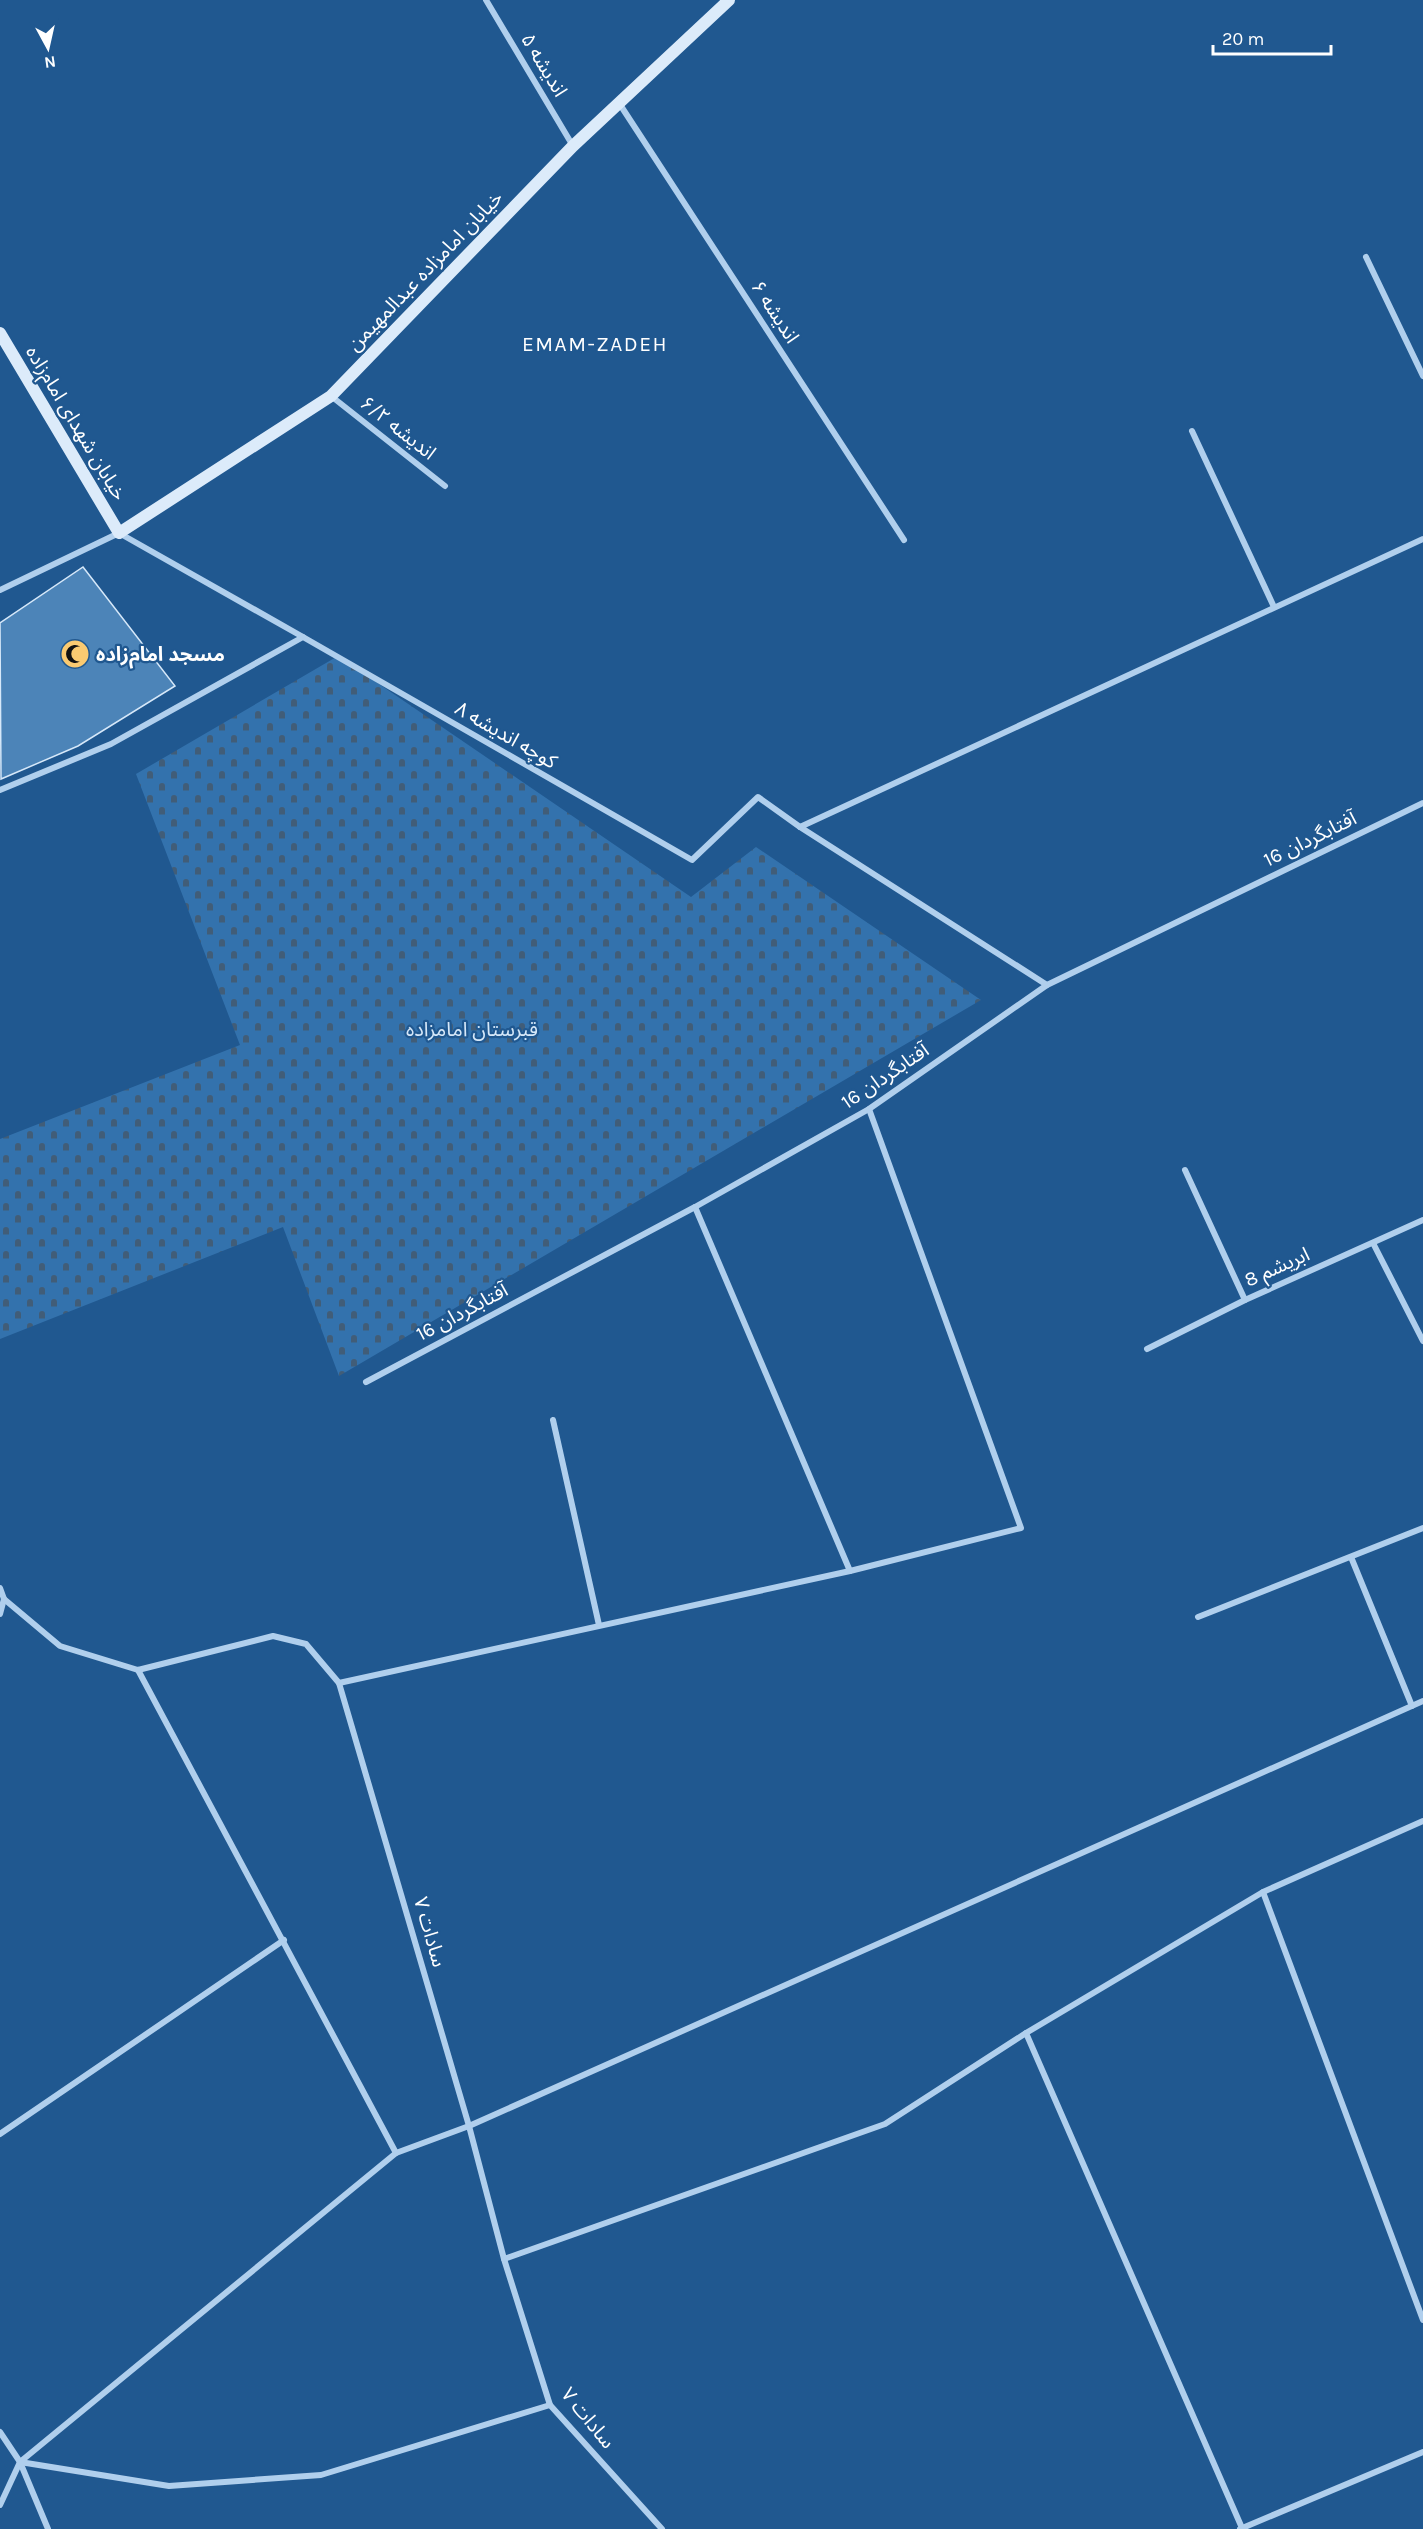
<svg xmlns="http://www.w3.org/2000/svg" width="1423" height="2529" viewBox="0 0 1423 2529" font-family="Karla,'Noto Sans Arabic',sans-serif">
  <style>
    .cemetery { fill: url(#cemetery-stones) }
    .building { fill: #4c84b8; stroke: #d6e8f9; stroke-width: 1.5 }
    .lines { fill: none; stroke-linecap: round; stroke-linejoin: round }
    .street { stroke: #b0cfed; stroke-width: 6 }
    .secondary { stroke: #dcebfa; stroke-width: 12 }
    .labels { text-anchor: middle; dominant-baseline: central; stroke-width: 4.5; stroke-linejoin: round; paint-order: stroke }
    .street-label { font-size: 20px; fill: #fff; stroke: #205890 }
    .poi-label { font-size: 20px; font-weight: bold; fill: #fff; stroke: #205890; text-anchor: start }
    .park-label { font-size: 20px; fill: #d6e8f9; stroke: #205890 }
    .neighbourhood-label { font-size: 21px; letter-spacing: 1.5px; fill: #fff; stroke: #205890 }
  </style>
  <defs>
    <pattern id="cemetery-stones" width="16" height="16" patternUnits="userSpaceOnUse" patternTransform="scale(1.5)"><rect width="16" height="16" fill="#3372ad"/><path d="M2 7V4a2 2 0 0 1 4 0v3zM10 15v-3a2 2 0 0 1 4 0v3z" fill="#415d78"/></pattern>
  </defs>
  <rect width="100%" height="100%" fill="#205890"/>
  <path class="cemetery" d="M338,656L691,897L756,847L981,1000L339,1376L283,1227L0,1339V1139L240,1045L136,774Z"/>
  <path class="building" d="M83,567L175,686L78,746L1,779L0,623Z"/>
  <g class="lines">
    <g class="street">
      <path d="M486,0L573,146"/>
      <path d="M619,103L904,540"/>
      <path d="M1366,257L1423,376"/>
      <path d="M331,396L445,486"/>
      <path d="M1192,431L1274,607"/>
      <path d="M0,590L119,533L303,637L111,744L0,790"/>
      <path d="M303,637L692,860L758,797L800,827L1047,985"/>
      <path d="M800,827L1423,539"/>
      <path d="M1185,1170L1245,1300"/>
      <path d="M695,1207L850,1571"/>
      <path d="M1373,1243L1423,1341"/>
      <path d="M1147,1349L1245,1300L1423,1220"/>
      <path d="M366,1382L695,1207L869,1109L1047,985L1423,803"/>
      <path d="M553,1420L599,1625"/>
      <path d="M1351,1557L1412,1706"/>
      <path d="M0,1588L4,1599L60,1646L138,1670L273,1636L306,1644L339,1683L469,2126L504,2259L550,2405L662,2529"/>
      <path d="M0,1614L4,1599"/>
      <path d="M1198,1617L1423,1528"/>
      <path d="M138,1670L396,2153"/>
      <path d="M339,1683L850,1571L1021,1528L869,1109"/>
      <path d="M1263,1892L1423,2320"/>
      <path d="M1026,2033L1242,2528"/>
      <path d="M0,2134L284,1940"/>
      <path d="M504,2259L885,2124L1026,2033L1263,1892L1423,1821"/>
      <path d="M0,2432L20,2462L48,2529"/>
      <path d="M20,2462L169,2486L321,2475L550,2405"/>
      <path d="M0,2505L20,2462L396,2153L469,2126L1423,1701"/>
      <path d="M1240,2529L1423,2452"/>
    </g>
    <path class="secondary" d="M0,333L119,533L331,396L573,146L729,0"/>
  </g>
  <defs>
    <g id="mosque-disc" transform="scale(1.5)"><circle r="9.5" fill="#faca71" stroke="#205890"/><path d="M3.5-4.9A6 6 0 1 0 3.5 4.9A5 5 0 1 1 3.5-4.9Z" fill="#111"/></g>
  </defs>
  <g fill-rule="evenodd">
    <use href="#mosque-disc" x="75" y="654"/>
  </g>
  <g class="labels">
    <g class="street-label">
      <text transform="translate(544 65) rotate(59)">اندیشه ۵</text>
      <text transform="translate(425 271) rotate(-46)">خیابان امامزاده عبدالمهیمن</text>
      <text transform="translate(775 312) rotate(57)">اندیشه ۶</text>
      <text transform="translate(76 423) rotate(59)">خیابان شهدای امام‌زاده</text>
      <text transform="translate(398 428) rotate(38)">اندیشه ۶/۲</text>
      <text transform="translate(506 735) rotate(30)">کوچه اندیشه ۸</text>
      <text transform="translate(1310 839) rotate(-26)">آفتابگردان 16</text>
      <text transform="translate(885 1076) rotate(-34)">آفتابگردان 16</text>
      <text transform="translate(1277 1267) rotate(-24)">ابریشم 8</text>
      <text transform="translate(462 1312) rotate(-28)">آفتابگردان 16</text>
      <text transform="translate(430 1932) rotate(74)">سادات ۷</text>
      <text transform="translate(588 2418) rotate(51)">سادات ۷</text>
    </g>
    <g class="poi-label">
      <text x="96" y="654">مسجد امام‌زاده</text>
    </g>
    <g class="park-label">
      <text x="472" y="1029">قبرستان امامزاده</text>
    </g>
    <g class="neighbourhood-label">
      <text x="595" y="344">EMAM-ZADEH</text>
    </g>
  </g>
  <g transform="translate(48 48) rotate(172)" stroke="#205890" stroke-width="4.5" paint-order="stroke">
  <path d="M0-4.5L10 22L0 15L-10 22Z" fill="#ffffff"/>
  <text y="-9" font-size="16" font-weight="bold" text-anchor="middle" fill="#ffffff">N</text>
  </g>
  <path d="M1213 45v9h118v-9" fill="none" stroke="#ffffff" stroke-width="3"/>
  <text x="1222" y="45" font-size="18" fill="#ffffff" stroke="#205890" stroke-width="4.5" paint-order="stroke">20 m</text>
</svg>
